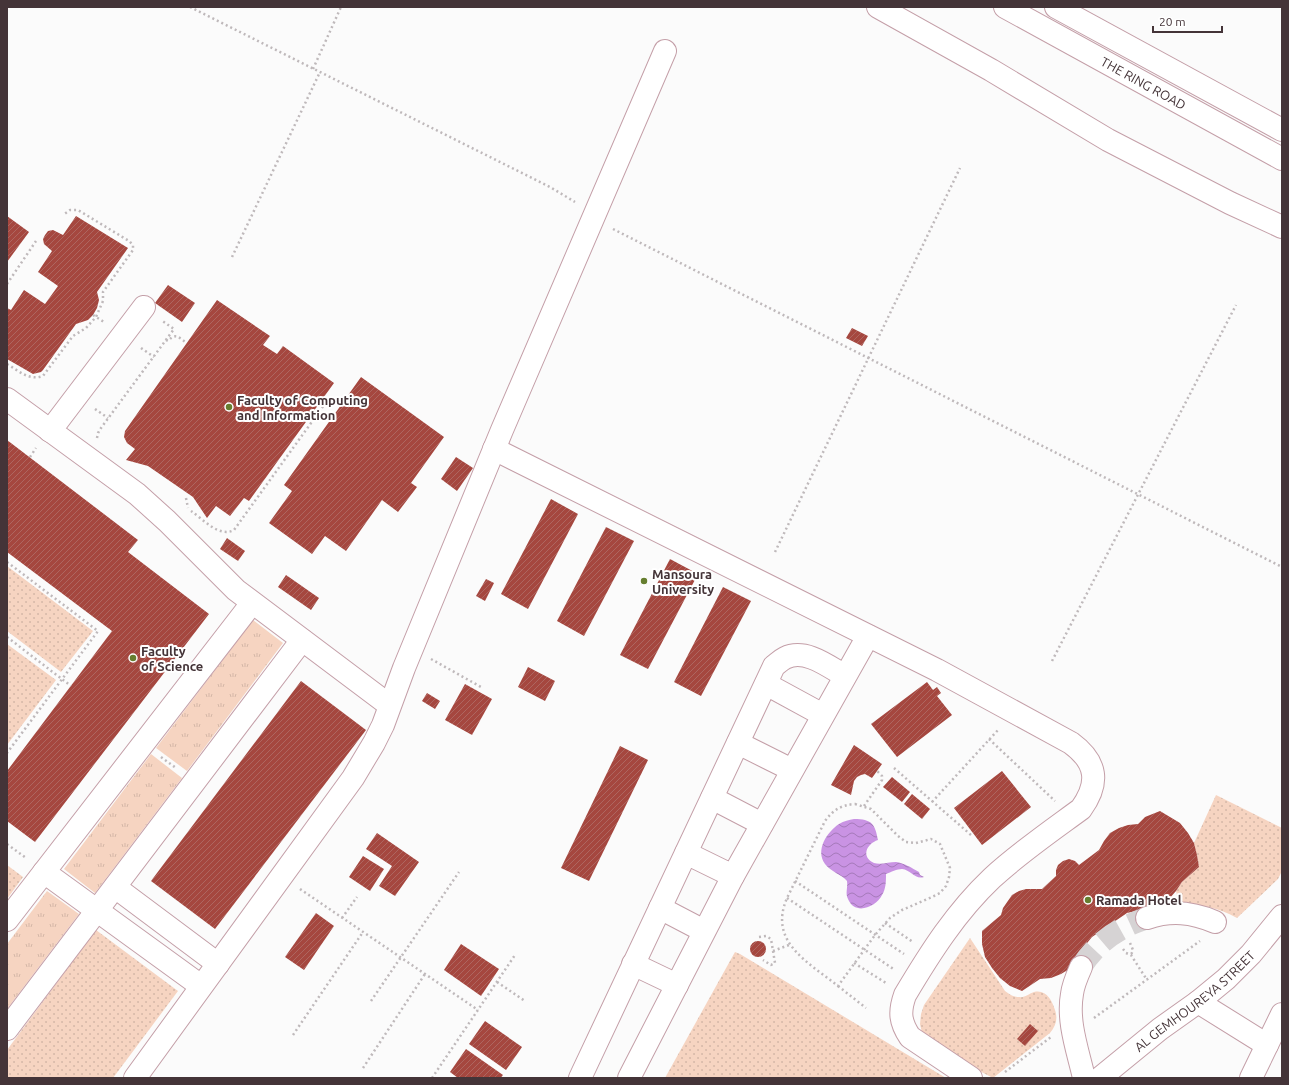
<svg xmlns="http://www.w3.org/2000/svg" width="1289" height="1085" viewBox="0 0 1289 1085" font-family="Ubuntu,sans-serif">
  <style>
    .grass { fill: url(#grass-tufts) }
    .garden { fill: url(#garden-dots) }
    .water { fill: url(#water-waves) }
    .building { fill: url(#building-hatch) }
    .lines { fill: none; stroke-linecap: round; stroke-linejoin: round }
    .minor-tunnel { stroke: #d6d3d4; stroke-width: 22; stroke-dasharray: 22 11; stroke-linecap: butt }
    .minor-casing { stroke: #c49fa8; stroke-width: 24 }
    .major-casing { stroke: #c49fa8; stroke-width: 24 }
    .highway-casing { stroke: #c49fa8; stroke-width: 24 }
    .path { stroke: #bfb9bb; stroke-width: 2.5; stroke-dasharray: 2 3; stroke-linecap: butt }
    .minor { stroke: #fff; stroke-width: 22 }
    .major { stroke: #fff; stroke-width: 22 }
    .highway { stroke: #fff; stroke-width: 22 }
    .poi-dot { fill: #667e30; stroke: #fff; stroke-width: 1.5 }
    .labels { text-anchor: middle; dominant-baseline: central; stroke-width: 4; stroke-linejoin: round; paint-order: stroke }
    .street-label { font-size: 13px; fill: #443438; stroke: #fff }
    .poi-label { font-size: 13px; font-weight: bold; fill: #443438; stroke: #fff; text-anchor: start }
  </style>
  <defs>
    <pattern id="grass-tufts" width="24" height="20" patternUnits="userSpaceOnUse"><rect width="24" height="20" fill="#f6d4c1"/><path d="M3 7l-1-3M5 7V3M7 7l1-3M15 17l-1-3M17 17v-4M19 17l1-3" fill="none" stroke="#d4b7a7"/></pattern>
    <pattern id="garden-dots" width="8" height="8" patternUnits="userSpaceOnUse"><rect width="8" height="8" fill="#f6d4c1"/><path d="M2 2h.1M6 6h.1" fill="none" stroke="#d4b7a7" stroke-width="1.8" stroke-linecap="round"/></pattern>
    <pattern id="water-waves" width="16" height="10" patternUnits="userSpaceOnUse"><rect width="16" height="10" fill="#c993e3"/><path d="M0 5q4-4 8 0t8 0" fill="none" stroke="#a579b9"/></pattern>
    <pattern id="building-hatch" width="6" height="6" patternUnits="userSpaceOnUse"><rect width="6" height="6" fill="#a5473f"/><path d="M-1 1l2-2M0 6l6-6M5 7l2-2" fill="none" stroke="#ae6660"/></pattern>
  </defs>
  <rect width="100%" height="100%" fill="#fbfbfb"/>
  <g class="grass">
    <path d="M253,620L283,643L187,771L156,748Z"/>
    <path d="M151,754L182,778L95,893L64,869Z"/>
    <path d="M47,891L79,914L7,1009V944Z"/>
  </g>
  <g class="garden">
    <path d="M7,566L93,631L61,672L7,631Z"/>
    <path d="M7,644L56,680L7,745Z"/>
    <path d="M1216,795L1282,828V871L1278,879L1237,918C1217,907 1202,905 1179,903L1176,891L1182,882L1199,867L1197,855L1194,843Z"/>
    <path d="M7,865L23,877L7,899Z"/>
    <path d="M96,930L178,991L113,1078H7V1050Z"/>
    <path d="M970,938L1005,991C1009,994 1013,997 1019,997C1025,998 1028,994 1034,992C1046,989 1052,1000 1055,1010C1058,1019 1056,1026 1050,1033L993,1078L935,1048L922,1033L920,1024L921,1014L924,1005Z"/>
    <path d="M735,952L740,954L946,1078H665Z"/>
  </g>
  <path class="water" d="M854,819C872,819 875,824 878,840C866,844 861,857 874,863C881,865 889,862 896,862C904,863 912,868 919,872L920,875L924,877C915,880 911,870 902,869C897,869 891,872 886,874C886,881 886,889 882,895C876,907 855,916 848,899C845,893 848,888 847,881C841,874 831,872 825,864C815,850 827,832 839,824C844,821 849,820 854,819Z"/>
  <g class="building">
    <path d="M7,216L29,232L7,262Z"/>
    <path d="M76,216L128,248L97,292L99,300L97,308L93,315L88,320L76,324L43,370L41,372L33,374L7,359V308L11,310L24,290L45,304L58,286L38,272L52,251L44,244L43,239L45,235L48,231L53,230L63,235Z"/>
    <path d="M168,285L195,303L182,322L155,303Z"/>
    <path d="M217,300L270,336L263,345L277,354L283,346L334,383L249,501L244,498L230,516L216,506L207,518L193,497L148,466L126,460L135,449L127,443L124,437L125,431Z"/>
    <path d="M852,328L868,336L862,346L846,338Z"/>
    <path d="M361,377L444,437L411,483L417,487L398,512L382,500L346,551L325,536L312,554L269,523L292,491L284,485Z"/>
    <path d="M7,440L138,540L128,552L209,614L35,842L7,821V771L112,631L7,552Z"/>
    <path d="M456,457L473,468L457,491L441,479Z"/>
    <path d="M551,499L578,514L528,609L501,594Z"/>
    <path d="M606,527L634,541L584,636L557,621Z"/>
    <path d="M227,538L245,551L238,561L220,549Z"/>
    <path d="M670,559L698,574L648,669L620,655Z"/>
    <path d="M286,575L319,598L311,610L278,587Z"/>
    <path d="M486,579L494,583L485,601L476,596Z"/>
    <path d="M723,587L751,601L701,696L674,682Z"/>
    <path d="M528,667L555,681L545,701L518,687Z"/>
    <path d="M301,681L366,730L215,929L151,881Z"/>
    <path d="M927,682L933,690L937,687L941,693L937,696L952,715L897,757L871,724Z"/>
    <path d="M465,684L492,699L472,735L445,720Z"/>
    <path d="M427,693L440,701L435,709L422,701Z"/>
    <path d="M854,745L882,764L872,778L865,774L861,775L857,777L854,781L851,795L831,785Z"/>
    <path d="M620,746L648,760L589,881L561,868Z"/>
    <path d="M1002,771L1031,807L982,845L954,808Z"/>
    <path d="M892,777L910,792L902,802L883,787Z"/>
    <path d="M912,794L930,809L922,819L904,804Z"/>
    <path d="M1160,811L1180,823L1188,833L1194,843L1197,855L1199,867L1182,882L1176,891L1169,899L1160,905L1150,908L1127,913L1108,926L1092,937L1083,948L1078,959L1071,968L1061,974L1051,978L1040,979L1022,991L1010,986L1000,978L992,968L985,957L982,944V931L1001,915L1003,908L1012,895L1019,891L1026,889H1042L1056,876V870L1058,865L1063,861L1069,859L1075,861L1079,865L1099,850L1104,841L1110,833L1119,828L1128,825L1138,824L1145,817Z"/>
    <path d="M377,833L419,862L395,896L379,886L392,866L366,849Z"/>
    <path d="M363,856L384,869L370,891L349,877Z"/>
    <path d="M316,913L334,926L304,970L285,957Z"/>
    <circle cx="758" cy="949" r="8"/>
    <path d="M461,944L499,969L481,996L444,970Z"/>
    <path d="M485,1021L522,1047L506,1070L469,1044Z"/>
    <path d="M1030,1024L1038,1031L1025,1046L1017,1039Z"/>
    <path d="M466,1049L503,1075L501,1078H458L450,1072Z"/>
  </g>
  <g class="lines">
    <path class="minor-tunnel" d="M1081,967C1098,941 1118,928 1147,918"/>
    <g class="minor-casing">
      <g id="minor">
        <path d="M7,399L137,494L167,521L236,590L389,705"/>
        <path d="M50,431L144,307"/>
        <path d="M494,449L937,670L1071,743C1097,762 1100,783 1081,809C1051,831 1019,853 992,878C956,912 930,953 905,995C899,1012 900,1022 910,1037L971,1078"/>
        <path d="M766,684L823,715"/>
        <path d="M738,743L792,770"/>
        <path d="M712,798L762,824"/>
        <path d="M686,853L733,876"/>
        <path d="M44,872L201,986"/>
        <path d="M115,887L218,964"/>
        <path d="M660,908L704,931"/>
        <path d="M1147,918C1171,910 1192,912 1215,922"/>
        <path d="M7,920L252,603"/>
        <path d="M633,964L677,985"/>
        <path d="M1081,967C1077,976 1073,985 1072,994C1067,1022 1078,1051 1084,1078"/>
        <path d="M7,1029L302,640"/>
        <path d="M135,1078L353,778L374,743L383,725L404,668L502,430L665,51"/>
        <path d="M580,1078L774,666C778,663 781,660 785,658C805,648 828,666 845,676"/>
        <path d="M629,1078L733,876L868,636"/>
      </g>
    </g>
    <g class="major-casing">
      <g id="major">
        <path d="M878,7L991,70L1108,140L1230,203L1282,227"/>
        <path d="M1198,1002L1267,1045"/>
        <path id="s1" d="M1100,1078L1160,1029L1198,1002L1226,979L1251,954L1282,916"/>
        <path d="M1251,1078L1282,1014"/>
      </g>
    </g>
    <g class="highway-casing">
      <g id="highway">
        <path id="s2" d="M1005,7L1282,159"/>
        <path d="M1056,7L1282,130"/>
      </g>
    </g>
    <g class="path">
      <path d="M190,7L550,187L575,202"/>
      <path d="M313,69L341,7"/>
      <path d="M613,229L1282,567"/>
      <path d="M232,257L320,72"/>
      <path d="M7,284L36,241"/>
      <path d="M93,315L104,322"/>
      <path d="M166,340L168,341C176,332 179,338 187,343"/>
      <path d="M141,348L154,357"/>
      <path d="M7,364C19,371 29,381 43,376L73,336L86,328L96,317L103,301V292L133,250V245L129,241L78,210H70L63,215"/>
      <path d="M95,409L108,418"/>
      <path d="M97,438L98,433L101,428L174,329L161,320"/>
      <path d="M30,457L36,448"/>
      <path d="M186,498L188,508"/>
      <path d="M191,511C203,519 219,538 234,530L324,405"/>
      <path d="M775,552L960,168"/>
      <path d="M7,562L98,631L7,753"/>
      <path d="M7,637L71,686"/>
      <path d="M431,659L481,687"/>
      <path d="M1052,661L1236,305"/>
      <path d="M989,739L1055,801"/>
      <path d="M161,757L176,768"/>
      <path d="M894,768L971,835"/>
      <path d="M932,802L998,730"/>
      <path d="M855,804L871,809L898,836L906,842L916,843L931,839L940,844L950,868L949,877L946,886L940,893L932,897L902,910L890,918L875,935L838,986C808,962 768,942 787,898L825,821C833,810 841,805 855,804Z"/>
      <path d="M864,806L882,780V776L877,771"/>
      <path d="M7,844L26,858"/>
      <path d="M795,881L904,954"/>
      <path d="M300,889L478,1010"/>
      <path d="M787,898L895,970"/>
      <path d="M342,918L357,897"/>
      <path d="M885,923L913,942"/>
      <path d="M759,937L766,936L771,939L775,963L771,965L763,960"/>
      <path d="M1130,943L1133,950L1131,955"/>
      <path d="M1123,949L1126,953L1131,955L1147,980"/>
      <path d="M773,951L789,945"/>
      <path d="M854,963L886,983"/>
      <path d="M497,982L525,1001"/>
      <path d="M838,986L866,1008"/>
      <path d="M371,1001L459,872"/>
      <path d="M1094,1018L1200,941"/>
      <path d="M293,1035L363,932"/>
      <path d="M363,1068L425,974"/>
      <path d="M1005,1072L1051,1037"/>
      <path d="M432,1078L515,955"/>
    </g>
    <use href="#minor" class="minor"/>
    <use href="#major" class="major"/>
    <use href="#highway" class="highway"/>
  </g>
  <g class="poi-dot">
    <circle cx="229" cy="407" r="4"/>
    <circle cx="644" cy="581" r="4"/>
    <circle cx="133" cy="658" r="4"/>
    <circle cx="1088" cy="900" r="4"/>
  </g>
  <g class="labels">
    <g class="street-label">
      <text stroke="none"><textPath href="#s2" startOffset="158">THE RING ROAD</textPath></text>
      <text stroke="none"><textPath href="#s1" startOffset="122">AL GEMHOUREYA STREET</textPath></text>
    </g>
    <g class="poi-label">
      <text x="237" y="400">Faculty of Computing<tspan x="237" dy="15">and Information</tspan></text>
      <text x="652" y="574">Mansoura<tspan x="652" dy="15">University</tspan></text>
      <text x="141" y="651">Faculty<tspan x="141" dy="15">of Science</tspan></text>
      <text x="1096" y="900">Ramada Hotel</text>
    </g>
  </g>
  <rect width="1289" height="1085" fill="none" stroke="#443438" stroke-width="16"/>
  <path d="M1153 26v6h69v-6" fill="none" stroke="#443438" stroke-width="2"/>
  <text x="1159" y="26" font-size="12" fill="#443438" stroke="#ffffff" stroke-width="3" paint-order="stroke">20 m</text>
</svg>
